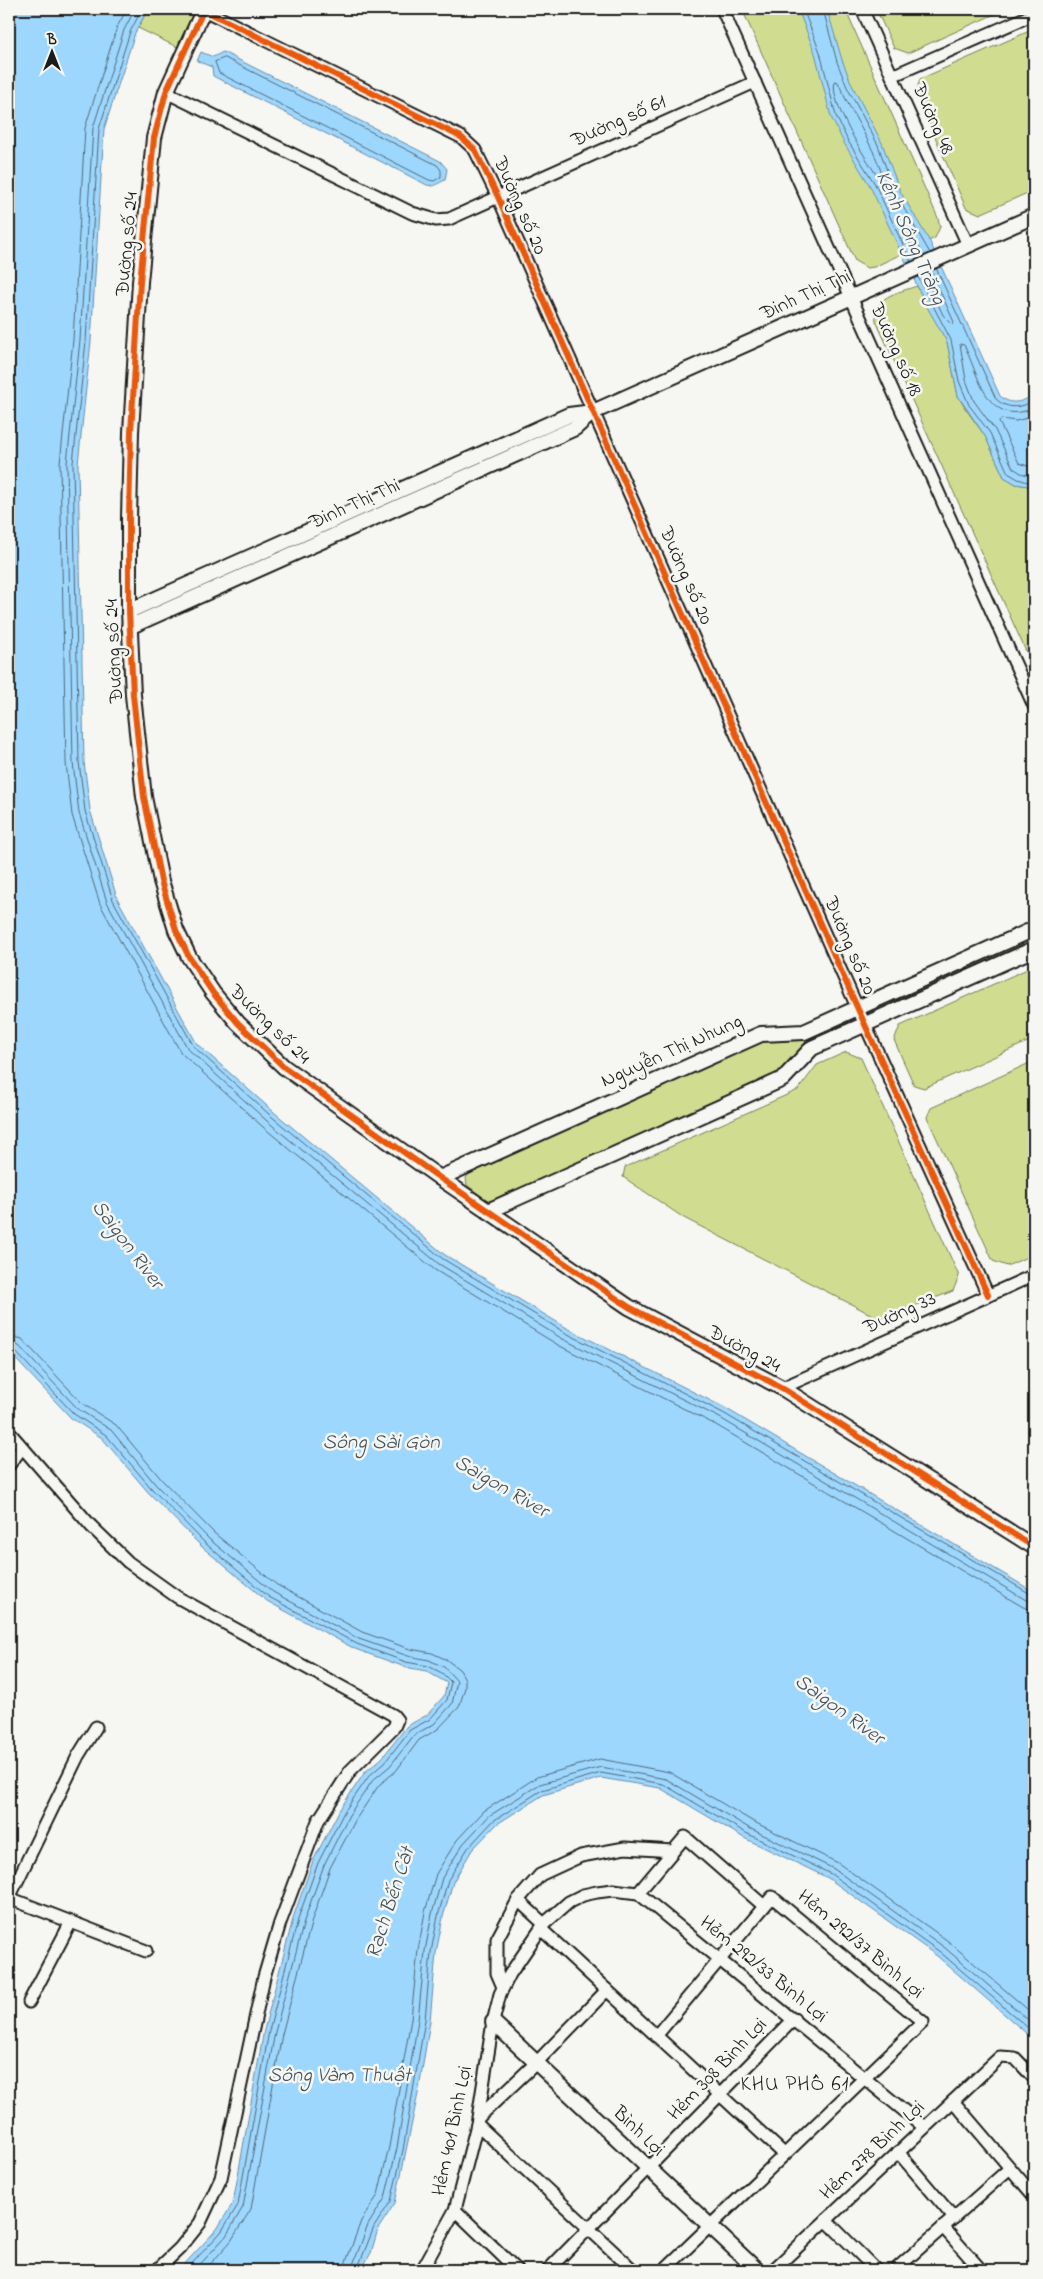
<svg xmlns="http://www.w3.org/2000/svg" width="1043" height="2279" viewBox="0 0 1043 2279" font-family="'Indie Flower',sans-serif">
  <style>
    .green { fill: #d0dd90; stroke: #767c56 }
    .water { fill: #9ed7fe; stroke: #6a8ca4 }
    .lines { fill: none; stroke-linecap: round; stroke-linejoin: round }
    .shore { stroke: #506776; stroke-width: 1 }
    .minor-casing { stroke: #1c1c1c; stroke-width: 15 }
    .tertiary-casing { stroke: #1c1c1c; stroke-width: 18 }
    .minor { stroke: #f6f6f2; stroke-width: 11 }
    .tertiary { stroke: #f6f6f2; stroke-width: 14 }
    .cycleway-casing { stroke: #f6f6f2; stroke-width: 9 }
    .cycleway { stroke: #e8590c; stroke-width: 6 }
    .labels { text-anchor: middle; dominant-baseline: central; stroke-width: 5; stroke-linejoin: round; paint-order: stroke }
    .street-label { font-size: 20px; fill: #1c1c1c; stroke: #f6f6f2 }
    .water-label { font-size: 21px; font-style: italic; fill: #435460; stroke: #f6f6f2 }
    .neighbourhood-label { font-size: 21px; letter-spacing: 1px; fill: #1c1c1c; stroke: #f6f6f2 }
  </style>
  <rect width="100%" height="100%" fill="#f6f6f2"/>
  <filter id="ink" filterUnits="userSpaceOnUse"><feTurbulence type="fractalNoise" baseFrequency=".02" numOctaves="2"/><feDisplacementMap in="SourceGraphic" scale="10" xChannelSelector="R" yChannelSelector="G"/><feConvolveMatrix kernelMatrix="1 2 1 2 8 2 1 2 1" color-interpolation-filters="sRGB"/></filter>
  <g filter="url(#ink)">
    <g class="green">
      <path d="M148,9H195L177,47L138,28Z"/>
      <path d="M742,9H845L938,218L940,227L935,238L874,267L867,268L855,261Z"/>
      <path d="M876,9H1006L908,53L894,48Z"/>
      <path d="M1034,29V190L980,214L966,208L916,93L920,79Z"/>
      <path d="M917,286L947,342L958,396L965,408L985,436L1004,477L1016,484L1028,486L1034,493V669L876,321C873,296 897,293 917,286Z"/>
      <path d="M1034,937V943L895,1005L893,1000Z"/>
      <path d="M1034,966V1039L924,1088L914,1085L894,1040L900,1026Z"/>
      <path d="M825,1030L828,1033L805,1045L782,1072L495,1201L486,1200L467,1185L466,1178L470,1172L763,1040H799Z"/>
      <path d="M846,1052L861,1058L959,1276L953,1291L880,1319L684,1218L623,1177L625,1167L798,1090L817,1065Z"/>
      <path d="M1034,1061V1254L1007,1266L993,1261L927,1117L931,1108Z"/>
    </g>
    <g class="water">
      <path d="M9,9H148L135,33L104,129L91,341L78,464L84,762L90,810L117,898L197,1044L275,1113L445,1255L567,1328L725,1408L1034,1592V2040L937,1956L828,1878L744,1838L660,1788L601,1778L543,1795L497,1824L472,1850L453,1882L443,1917L436,1953L430,2021L419,2089L395,2203L378,2229L371,2253L361,2270H179L217,2229L233,2203L264,2030L294,1915L313,1861L340,1809L365,1772L382,1758L407,1726L427,1715L444,1696L447,1683L426,1671L405,1667L355,1649L267,1601L202,1547L148,1492L102,1438L71,1418L9,1352Z"/>
      <path d="M798,9H827L842,60L852,85L882,143L900,191L930,242L1000,396C1011,406 1022,402 1034,395V493L1028,486L1016,484L1004,477L985,436L958,396L947,342L927,307L870,186L844,143L831,117L815,53Z"/>
      <path d="M201,52L213,57L223,52L440,161L447,169L445,180L433,186L427,185L213,76L212,67L197,61Z"/>
    </g>
    <g class="lines">
      <g class="shore">
        <path d="M127,9L117,27L85,128L73,340L60,463L66,763L72,815L100,904L181,1053L263,1127L435,1270L558,1345L716,1425L1023,1607L1034,1610"/>
        <path d="M135,9L124,30L93,128L80,340L67,463L73,763L79,813L107,902L188,1049L267,1121L439,1264L561,1338L720,1418L1026,1600L1034,1602"/>
        <path d="M142,9L130,32L99,129L86,341L73,463L79,762L85,811L113,900L194,1047L271,1116L443,1259L564,1332L723,1413L1034,1596"/>
        <path d="M803,9L820,52L836,116L848,141L875,184L911,262"/>
        <path d="M823,9L837,62L847,87L878,145L895,193L930,253"/>
        <path d="M225,58L437,165L441,170V177L434,181L429,180L219,73L215,62Z"/>
        <path d="M835,81L838,82C851,114 872,142 882,174L881,177L877,176C866,158 828,102 835,81Z"/>
        <path d="M917,259L902,228L904,225L907,226L924,256"/>
        <path d="M936,268L996,399C1008,410 1020,408 1034,401"/>
        <path d="M924,274L943,315L953,325L954,322L931,271"/>
        <path d="M918,277L951,340L959,381L969,405L990,433L1008,473L1018,479L1034,484"/>
        <path d="M1034,408C987,428 980,378 964,345L960,344L966,380L974,401L995,430L1013,468L1021,473L1034,477"/>
        <path d="M1034,416L1016,421L1001,419L999,422L1019,463L1034,468"/>
        <path d="M9,1335L22,1339L83,1404L116,1425L162,1480L214,1533L277,1585L362,1632L410,1649L432,1653L447,1660L460,1670L465,1679V1688L459,1707L438,1729L419,1740L396,1771L379,1785L356,1819L330,1868L312,1920L282,2034L251,2209L231,2241L205,2270"/>
        <path d="M9,1342L19,1346L78,1409L111,1430L156,1485L209,1539L273,1592L359,1639L408,1656L429,1660L444,1667L457,1681L452,1704L434,1724L414,1735L390,1766L373,1780L349,1815L324,1865L305,1918L275,2032L243,2207L226,2236L195,2270"/>
        <path d="M9,1349L14,1350L74,1414L106,1435L152,1489L205,1543L269,1597L357,1644L406,1662L428,1666L442,1673L451,1682L447,1700L430,1719L410,1730L385,1762L369,1776L344,1812L318,1863L299,1916L269,2031L238,2205L221,2232L186,2270"/>
        <path d="M343,2270L361,2221L378,2195L389,2147L411,2019L418,1950L425,1912L436,1874L457,1840L484,1811L537,1777L600,1759L669,1772L752,1821L838,1863L948,1941L1034,2015"/>
        <path d="M351,2270L368,2225L385,2198L397,2148L418,2020L425,1951L432,1914L442,1878L463,1844L489,1816L540,1784L601,1767L666,1779L749,1828L834,1869L944,1947L1034,2025"/>
        <path d="M357,2270L374,2227L391,2201L403,2150L425,2020L431,1952L438,1916L448,1880L468,1848L493,1821L542,1790L601,1773L663,1784L746,1833L831,1874L940,1952L1034,2033"/>
      </g>
      <g class="minor-casing">
        <g id="minor">
          <path d="M722,9L1034,706"/>
          <path d="M862,9L968,245"/>
          <path d="M204,10L461,137L475,150L498,197L857,1007L988,1295"/>
          <path d="M892,76L1034,14"/>
          <path d="M166,92L412,213L436,220L449,219L755,82"/>
          <path d="M782,1388L1034,1275"/>
          <path d="M9,1432L91,1526L128,1562L177,1597L393,1715L397,1720L394,1727L350,1771L318,1821L280,1923L264,1977L221,2178L200,2223L180,2248L157,2270"/>
          <path d="M9,1465L22,1448"/>
          <path d="M638,1893L685,1837L764,1906"/>
          <path d="M9,1898L78,1756L96,1727"/>
          <path d="M9,1898L146,1951"/>
          <path d="M518,1900L544,1924"/>
          <path d="M541,1929L784,2154"/>
          <path d="M503,1987L497,1973V1939L518,1900L540,1875L581,1856L625,1848L673,1851"/>
          <path d="M29,2002L71,1922"/>
          <path d="M656,2036L772,1897L923,2022L664,2270"/>
          <path d="M953,2101L1034,2196"/>
          <path d="M479,2117L537,2062L607,1990"/>
          <path d="M477,2124L633,2270"/>
          <path d="M898,2152L954,2218"/>
          <path d="M455,2210L517,2270"/>
          <path d="M826,2220L876,2270"/>
          <path d="M943,2227L981,2270"/>
          <path d="M422,2270L455,2210L477,2124L493,2022L500,1994L510,1974L544,1924L569,1902L583,1895L597,1892L613,1890L638,1893L924,2127"/>
          <path d="M548,2270L794,2019"/>
          <path d="M773,2270L1000,2057L1015,2058L1034,2078"/>
          <path d="M895,2270L1010,2168"/>
        </g>
      </g>
      <g class="tertiary-casing">
        <g id="tertiary">
          <path d="M204,9L166,92L154,138L140,282L131,432L129,518V611L133,695L144,797L161,881L176,930L189,957L213,993L238,1023L284,1067L440,1178L629,1307L782,1388L1034,1547"/>
          <path d="M129,611L569,415L593,412"/>
          <path d="M129,627L575,428L593,412L1034,216"/>
          <path d="M440,1178L761,1034L804,1032L1034,929"/>
          <path d="M488,1211L783,1079L812,1048L1034,949"/>
          <path d="M493,2022L757,2270"/>
        </g>
      </g>
      <use href="#minor" class="minor"/>
      <use href="#tertiary" class="tertiary"/>
      <g class="cycleway-casing">
        <g id="cycleway">
          <path d="M204,9L166,92L154,138L140,282L131,432L129,518V611L133,695L144,797L161,881L176,930L189,957L213,993L238,1023L284,1067L440,1178L629,1307L782,1388L1034,1547"/>
          <path d="M204,10L461,137L475,150L498,197L857,1007L988,1295"/>
        </g>
      </g>
      <use href="#cycleway" class="cycleway"/>
    </g>
  </g>
  <g class="labels">
    <g class="street-label">
      <text transform="translate(932 119) rotate(66)">Đường 48</text>
      <text transform="translate(619 122) rotate(-24)">Đường số 61</text>
      <text transform="translate(519 206) rotate(66)">Đường số 20</text>
      <text transform="translate(128 244) rotate(-85)">Đường số 24</text>
      <text transform="translate(806 296) rotate(-24)">Đinh Thị Thi</text>
      <text transform="translate(895 350) rotate(66)">Đường số 18</text>
      <text transform="translate(355 505) rotate(-24)">Đinh Thị Thi</text>
      <text transform="translate(685 576) rotate(66)">Đường số 20</text>
      <text transform="translate(115 651) rotate(-93)">Đường số 24</text>
      <text transform="translate(849 946) rotate(67)">Đường số 20</text>
      <text transform="translate(269 1025) rotate(44)">Đường số 24</text>
      <text transform="translate(672 1052) rotate(-24)">Nguyễn Thị Nhung</text>
      <text transform="translate(900 1314) rotate(-24)">Đường 33</text>
      <text transform="translate(744 1350) rotate(28)">Đường 24</text>
      <text transform="translate(860 1945) rotate(40)">Hẻm 292/37 Bình Lợi</text>
      <text transform="translate(763 1970) rotate(39)">Hẻm 292/33 Bình Lợi</text>
      <text transform="translate(718 2070) rotate(-46)">Hẻm 308 Bình Lợi</text>
      <text transform="translate(453 2131) rotate(-78)">Hẻm 401 Bình Lợi</text>
      <text transform="translate(638 2132) rotate(44)">Bình Lợi</text>
      <text transform="translate(873 2151) rotate(-43)">Hẻm 278 Bình Lợi</text>
    </g>
    <g class="water-label">
      <text transform="translate(910 238) rotate(66)">Kênh Sông Trăng</text>
      <text transform="translate(127 1245) rotate(53)">Saigon River</text>
      <text x="381" y="1443">Sông Sài Gòn</text>
      <text transform="translate(501 1487) rotate(30)">Saigon River</text>
      <text transform="translate(839 1710) rotate(36)">Saigon River</text>
      <text transform="translate(391 1903) rotate(-72)">Rạch Bến Cát</text>
      <text x="339" y="2076">Sông Vàm Thuật</text>
    </g>
    <g class="neighbourhood-label">
      <text x="795" y="2085">KHU PHỐ 61</text>
    </g>
  </g>
  <rect width="1043" height="2279" fill="none" stroke="#f6f6f2" stroke-width="30"/>
  <rect x="15" y="15" width="1013" height="2249" fill="none" stroke="#1c1c1c" stroke-width="2" filter="url(#ink)"/>
  <g transform="translate(52 52)" stroke="#f6f6f2" stroke-width="4" paint-order="stroke">
  <path d="M0-4L9 19L0 12L-9 19Z" fill="#1c1c1c"/>
  <text y="-8" font-size="14" font-weight="bold" text-anchor="middle" fill="#1c1c1c">B</text>
  </g>
</svg>
